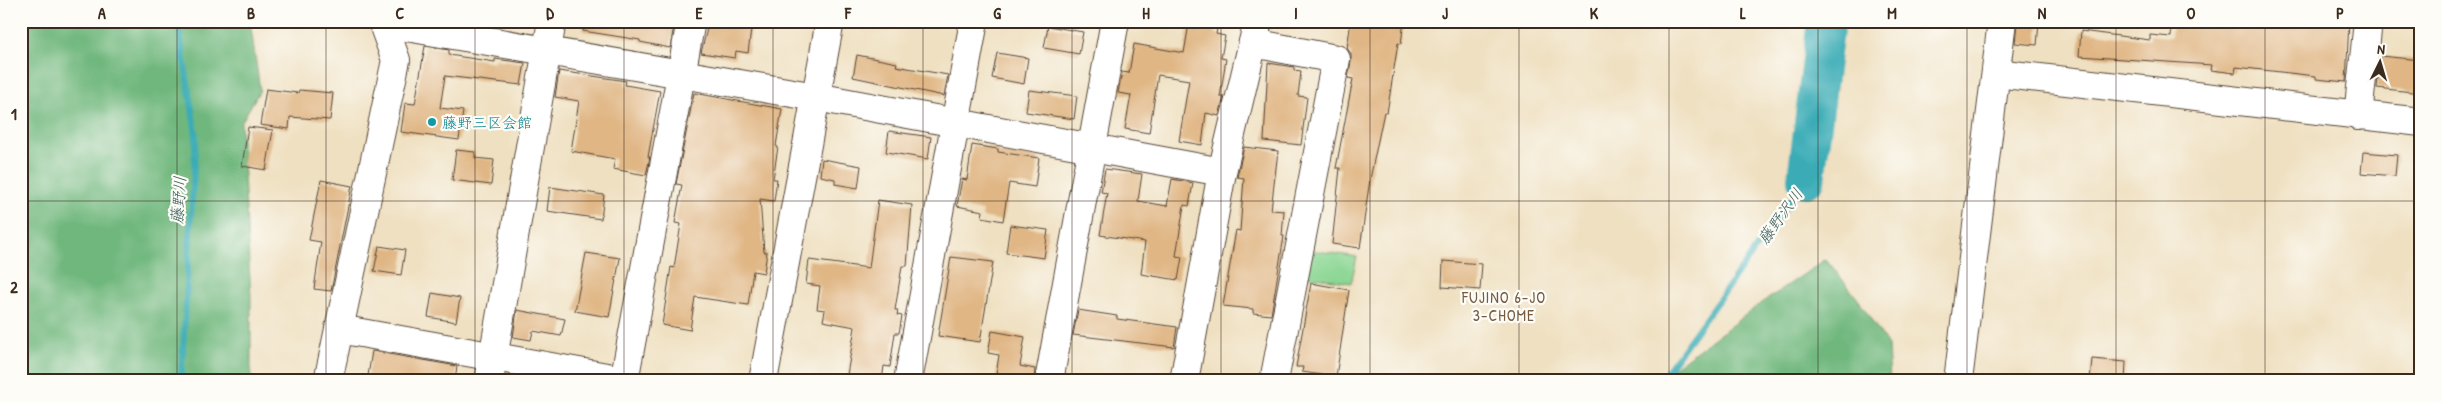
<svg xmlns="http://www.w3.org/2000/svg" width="2442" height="402" viewBox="0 0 2442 402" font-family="'Patrick Hand','Klee One',sans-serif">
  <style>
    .green { fill: #8ad693; stroke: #628058 }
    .forest { fill: #6fb77d; stroke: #55704e }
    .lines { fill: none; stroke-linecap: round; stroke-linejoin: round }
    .stream { stroke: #3bacb6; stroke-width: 6 }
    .river { stroke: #3bacb6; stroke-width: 38 }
    .building { fill: #e0b684 }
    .minor-casing { stroke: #564536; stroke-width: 30 }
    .minor { stroke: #fff; stroke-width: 28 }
    .grid { fill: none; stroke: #3b2a1e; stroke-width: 1; stroke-opacity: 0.55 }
    .culture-dot { fill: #0f9aa8; stroke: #fdfcf7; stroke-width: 2 }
    .labels { text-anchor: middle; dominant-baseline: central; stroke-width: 4.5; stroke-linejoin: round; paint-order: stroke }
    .culture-label { font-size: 15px; fill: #0d838f; stroke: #fdfcf7; text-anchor: start }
    .water-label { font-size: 16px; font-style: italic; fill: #3b5e5b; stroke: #fdfcf7 }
    .neighbourhood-label { font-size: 16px; letter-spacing: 1px; fill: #755b42; stroke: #fdfcf7 }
    .neatline { fill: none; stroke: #3b2a1e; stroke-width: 2 }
    .grid-label { font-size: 16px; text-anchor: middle; font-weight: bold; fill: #3b2a1e }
  </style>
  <rect width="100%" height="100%" fill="#fdfcf7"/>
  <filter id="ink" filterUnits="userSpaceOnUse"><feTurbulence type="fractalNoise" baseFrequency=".02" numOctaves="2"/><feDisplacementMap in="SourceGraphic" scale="10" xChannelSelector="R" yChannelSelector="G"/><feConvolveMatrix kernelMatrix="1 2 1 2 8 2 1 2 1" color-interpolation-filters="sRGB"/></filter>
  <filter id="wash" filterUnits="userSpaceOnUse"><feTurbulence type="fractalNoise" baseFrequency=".0096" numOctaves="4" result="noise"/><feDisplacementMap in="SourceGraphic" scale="20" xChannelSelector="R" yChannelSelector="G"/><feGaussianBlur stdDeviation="1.12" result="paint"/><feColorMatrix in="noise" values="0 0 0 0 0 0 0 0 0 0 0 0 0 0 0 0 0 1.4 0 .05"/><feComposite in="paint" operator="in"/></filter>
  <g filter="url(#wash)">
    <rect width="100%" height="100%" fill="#efe0c1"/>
    <path class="green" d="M1310,250L1357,257L1351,283L1304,275Z"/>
    <g class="forest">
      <path d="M21,21H250L260,90L241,123L251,296V381H21Z"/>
      <path d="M1826,259L1858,299L1888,346L1890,381H1660L1664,375L1759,305Z"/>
    </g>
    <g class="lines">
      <g class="stream">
        <path d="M178,21L196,135L181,381"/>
        <path d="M1660,381L1806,179"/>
      </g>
      <path class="river" d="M1806,179L1826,21"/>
    </g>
    <g id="blocks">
      <g class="building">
        <path d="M584,21H651L674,25L670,48L640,42V40L583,31Z"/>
        <path d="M709,21H752L748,53L736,51L735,58L701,53Z"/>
        <path d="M1351,21H1404L1401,44L1398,43L1387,113L1384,112L1370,179L1360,248L1332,244L1340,168H1336L1353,79L1348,78L1351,61V54L1347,48Z"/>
        <path d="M2017,21L2039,23L2037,45L2015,43Z"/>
        <path d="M2172,21H2349L2346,82L2316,79V76L2236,67L2235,73L2211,70L2212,65L2079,56L2081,31L2150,40V35L2171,37Z"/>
        <path d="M1189,24L1217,29L1216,34L1225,36L1221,58L1226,59L1220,97H1224L1219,116L1206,113L1202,145L1179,141L1189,80L1158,75L1149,133L1125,129L1131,95L1118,93L1122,72L1129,73L1134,44L1184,53Z"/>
        <path d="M1048,26L1083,32L1079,54L1044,48Z"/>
        <path d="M425,46L449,50V55L495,62V59L525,63L521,85L445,76L440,108L463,111L459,140L401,132L405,103L415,104Z"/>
        <path d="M997,53L1028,58L1024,84L992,78Z"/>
        <path d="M857,55L897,63L896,66L948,75L944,96L853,77Z"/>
        <path d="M2380,56L2421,60V93L2377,88Z"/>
        <path d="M1268,63L1294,67V70L1301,71L1298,96L1307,97L1301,145L1264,141Z"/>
        <path d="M559,71L626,81L625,85L660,91L648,157H650L646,175L613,169L615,159L571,151L579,101L555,97Z"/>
        <path d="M266,89L298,93L299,90L333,93L330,120L290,117L289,129L260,125Z"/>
        <path d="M1029,90L1077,96L1074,119L1026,112Z"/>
        <path d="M694,93L782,109L776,146L778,147L773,179H777L774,201L760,199L764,252H767L764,273L753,271L748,305L695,297L690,330L662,325L671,267L674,268L681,224L675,223L682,185L676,184Z"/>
        <path d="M248,127L273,130L266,170L242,166Z"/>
        <path d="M889,131L931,137L928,159L886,152Z"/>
        <path d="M972,145L998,149V152L1039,158L1035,187L1009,183L1003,221L982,217L983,211L957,206L962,179L967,180Z"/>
        <path d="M1244,147L1278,151L1271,210L1284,211L1282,236H1284L1271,315L1253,313V309L1223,306L1236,230L1240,231L1244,178L1237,177Z"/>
        <path d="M456,150L475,152V158L494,160L491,185L452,180Z"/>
        <path d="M2363,152L2397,155L2395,176L2361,173Z"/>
        <path d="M822,159L861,166L858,188L835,184V179L820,176Z"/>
        <path d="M1105,169L1142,174L1138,201L1167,206L1172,179L1193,183L1189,206L1184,205L1176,256L1182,257L1178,280L1141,274L1145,242L1100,235L1107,193L1101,192Z"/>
        <path d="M321,180L352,186L331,291L314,289L321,242L309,240Z"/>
        <path d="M550,187L604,195L601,219L547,211Z"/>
        <path d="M878,200L912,205L907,266H902L895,310H898L897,315L902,316L899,333H895L890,367L884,366L882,381H846L855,327L823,321L825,310L817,309L820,286L806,284L809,260L869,268Z"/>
        <path d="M1010,225L1048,230L1044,258L1006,253Z"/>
        <path d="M379,246L405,250L401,275L374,271Z"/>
        <path d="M586,253L620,258L609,317L575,311Z"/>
        <path d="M951,257L993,262L980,342L938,336Z"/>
        <path d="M1443,261L1482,264L1480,290L1442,287Z"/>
        <path d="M1311,283L1349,290L1336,377L1302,372L1303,367H1296Z"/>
        <path d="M432,293L460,298L456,322L428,317Z"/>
        <path d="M517,310L565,319L561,336L533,331L531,340L513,337Z"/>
        <path d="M1078,310L1117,316V319L1177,327L1174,347L1073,335Z"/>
        <path d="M992,331L1025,337L1020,366L1035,369L1034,381H995L999,355L988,353Z"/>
        <path d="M372,351L457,366L455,381H395L368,376Z"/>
        <path d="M2092,359L2126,362L2125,381H2090Z"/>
      </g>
    </g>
  </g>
  <g filter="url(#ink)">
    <use href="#blocks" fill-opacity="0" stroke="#564536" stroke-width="1"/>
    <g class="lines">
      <g class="minor-casing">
        <g id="minor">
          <path d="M383,23L816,97L1222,172"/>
          <path d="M1253,43L1336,59L1274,381"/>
          <path d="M1996,73L2421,122"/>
          <path d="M2358,116L2368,21"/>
          <path d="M339,329L629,381"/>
          <path d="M328,381L396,60L382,21"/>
          <path d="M489,381L552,21"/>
          <path d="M624,381L691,21"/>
          <path d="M763,381L830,21"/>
          <path d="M908,381L974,21"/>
          <path d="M1049,381L1115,21"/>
          <path d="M1184,381L1222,172L1258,21"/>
          <path d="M1958,381L2002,21"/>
        </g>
      </g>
      <use href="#minor" class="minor"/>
    </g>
  </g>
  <path class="grid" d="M177,21V381M326,21V381M475,21V381M624,21V381M773,21V381M923,21V381M1072,21V381M1221,21V381M1370,21V381M1519,21V381M1669,21V381M1818,21V381M1967,21V381M2116,21V381M2265,21V381M21,201H2421"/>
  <circle class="culture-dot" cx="432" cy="122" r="5"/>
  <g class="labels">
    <g class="culture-label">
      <text x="442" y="122">藤野三区会館</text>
    </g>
    <g class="water-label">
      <text transform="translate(178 200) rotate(-86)">藤野川</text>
      <text transform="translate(1780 216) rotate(-54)">藤野沢川</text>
    </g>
    <g class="neighbourhood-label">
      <text x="1504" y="297">FUJINO 6-JO<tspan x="1504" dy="18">3-CHOME</tspan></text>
    </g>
  </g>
  <rect width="2442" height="402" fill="none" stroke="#fdfcf7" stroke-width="55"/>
  <g transform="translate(2380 62) rotate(5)" stroke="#fdfcf7" stroke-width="4" paint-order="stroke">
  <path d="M0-4L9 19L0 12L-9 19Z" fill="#3b2a1e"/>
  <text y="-8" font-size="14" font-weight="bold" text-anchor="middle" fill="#3b2a1e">N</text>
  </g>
  <rect x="28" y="28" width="2386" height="346" class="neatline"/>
  <g class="grid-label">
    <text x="102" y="19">A</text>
    <text x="251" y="19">B</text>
    <text x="400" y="19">C</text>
    <text x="550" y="19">D</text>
    <text x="699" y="19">E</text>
    <text x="848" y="19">F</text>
    <text x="997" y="19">G</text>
    <text x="1146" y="19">H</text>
    <text x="1296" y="19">I</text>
    <text x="1445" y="19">J</text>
    <text x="1594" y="19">K</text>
    <text x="1743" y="19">L</text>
    <text x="1892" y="19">M</text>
    <text x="2042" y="19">N</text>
    <text x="2191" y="19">O</text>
    <text x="2340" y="19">P</text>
    <text x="14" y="120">1</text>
    <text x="14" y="293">2</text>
  </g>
</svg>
